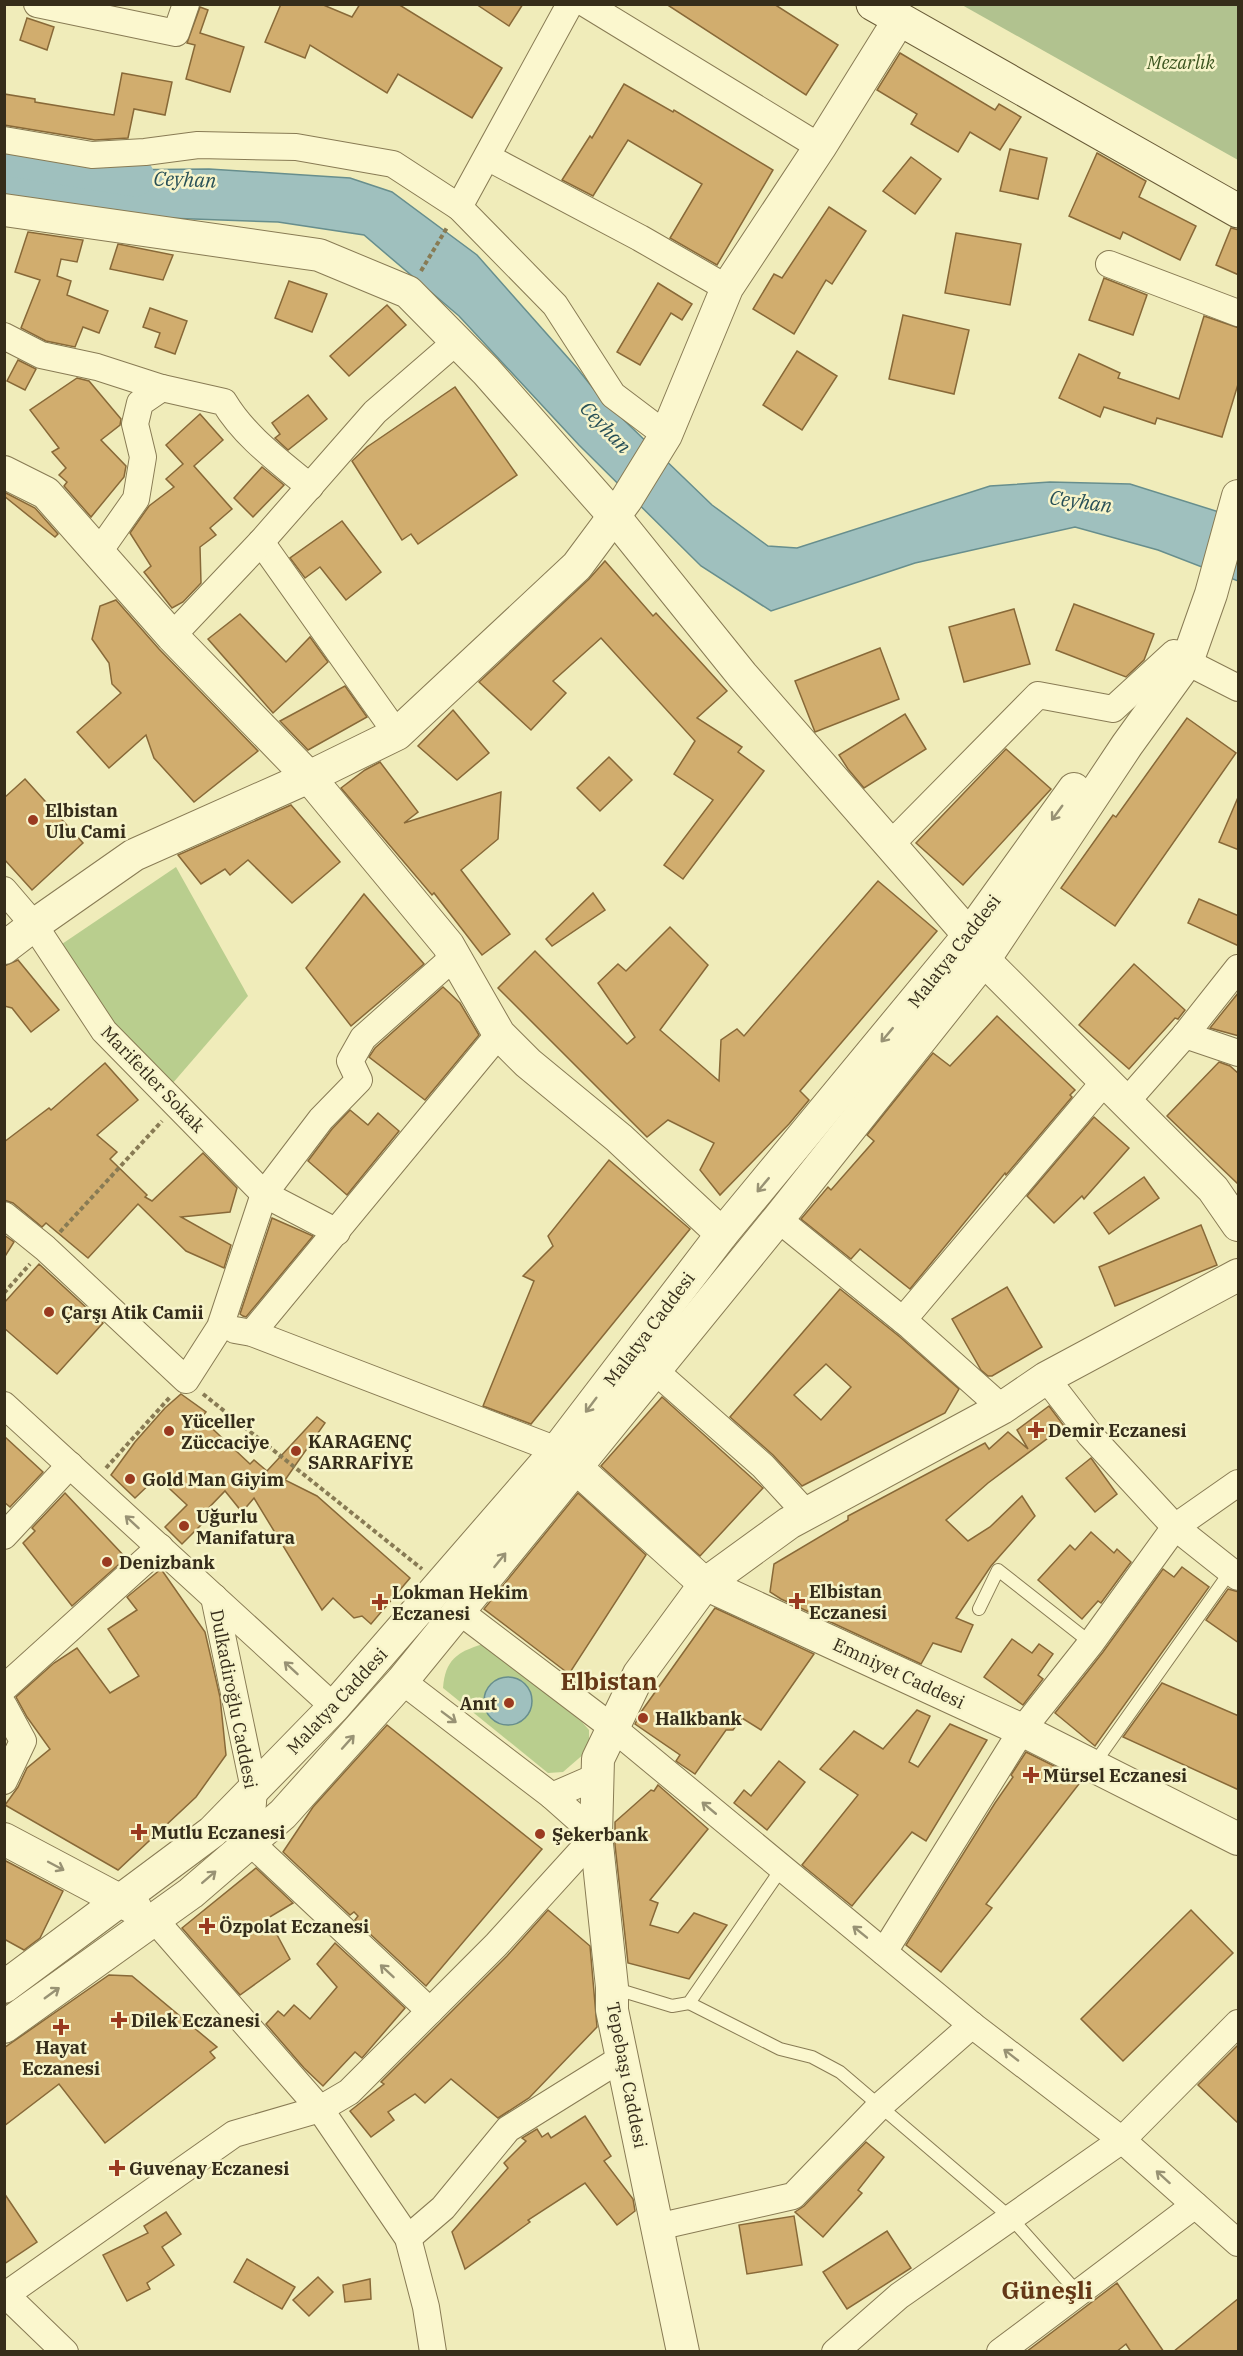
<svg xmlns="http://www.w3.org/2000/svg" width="1243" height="2356" viewBox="0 0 1243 2356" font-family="'IBM Plex Serif',serif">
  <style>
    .green { fill: #b9ce8e }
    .cemetery { fill: #b1c28f }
    .water { fill: #9fc0be; stroke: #678e8d; stroke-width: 1.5 }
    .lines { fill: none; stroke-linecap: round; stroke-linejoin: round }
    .river { stroke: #9fc0be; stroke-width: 39 }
    .building { fill: #d1ad6e; stroke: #886938; stroke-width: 1.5; fill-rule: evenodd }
    .service-casing { stroke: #887b54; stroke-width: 14 }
    .minor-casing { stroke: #887b54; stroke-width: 28 }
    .tertiary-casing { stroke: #887b54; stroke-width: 34 }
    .secondary-casing { stroke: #695b37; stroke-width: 35 }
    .path { stroke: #887b54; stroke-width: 4; stroke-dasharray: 4.5 3; stroke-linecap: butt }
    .service { stroke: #fbf7ce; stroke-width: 12 }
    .minor { stroke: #fbf7ce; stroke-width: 26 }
    .tertiary { stroke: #fbf7ce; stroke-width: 32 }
    .secondary { stroke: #fbf7ce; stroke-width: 33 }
    .oneway { stroke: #989274 }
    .poi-dot { fill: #9a3a20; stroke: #f7f4ca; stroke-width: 2 }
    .labels { text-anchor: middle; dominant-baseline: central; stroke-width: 5; stroke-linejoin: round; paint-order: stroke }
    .park-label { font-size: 18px; font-style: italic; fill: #3b541f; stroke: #f7f4ca }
    .poi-label { font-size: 18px; font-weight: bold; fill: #362d1a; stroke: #f7f4ca; text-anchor: start }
    .street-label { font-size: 18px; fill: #362d1a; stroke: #f7f4ca }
    .water-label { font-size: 20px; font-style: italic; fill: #285057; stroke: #f7f4ca }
    .district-label { font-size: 24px; font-weight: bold; fill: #653817; stroke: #f7f4ca }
  </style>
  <rect width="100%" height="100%" fill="#f0ecba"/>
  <g class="green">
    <path d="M176,867L248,996L172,1084L107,1021L62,944Z"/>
    <path d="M483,1644L582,1722L589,1730V1742L585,1753L563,1772L548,1773L443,1688C445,1660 457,1652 483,1644Z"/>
  </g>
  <path class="cemetery" d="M962,5H1238V160Z"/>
  <g class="water">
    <path d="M5,162L103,170L209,169L350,178L392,192L477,255L577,368L600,397L712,505L768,546L797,548L990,486L1050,482L1130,484L1238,518V581L1158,550L1075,527L915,563L771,611L701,566L579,445L459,316L364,235L278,222L110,216L5,201Z"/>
    <circle cx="508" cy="1701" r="24"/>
  </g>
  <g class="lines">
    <path class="river" d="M4,156L135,177"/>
  </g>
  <g class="building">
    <path d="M281,4H321L352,17L360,4H398L502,68L472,118L398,74L387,93L310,45L305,58L265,42Z"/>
    <path d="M476,4H523L509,26Z"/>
    <path d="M666,4H774L838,45L806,95Z"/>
    <path d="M200,7L208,10L200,33L244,47L230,92L186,79L195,45L187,43Z"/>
    <path d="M27,18L54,27L47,50L20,40Z"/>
    <path d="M900,53L995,110L999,104L1021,117L1000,150L970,132L958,152L911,124L917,114L877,90Z"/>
    <path d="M122,73L172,82L165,115L134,109L128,138L95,140L4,125V94L35,99V102L114,115Z"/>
    <path d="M624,84L673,112L674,110L773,170L717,265L670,238L702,184L628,140L593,196L562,180L590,136L592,138Z"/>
    <path d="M1010,149L1047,158L1038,199L1000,191Z"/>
    <path d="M1097,153L1146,181L1139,197L1196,226L1180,260L1123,232L1120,239L1069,216Z"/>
    <path d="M911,157L941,179L915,214L883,191Z"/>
    <path d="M829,207L866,231L832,284L826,280L794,334L753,309L774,274L782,278Z"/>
    <path d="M1231,228L1239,230V275L1216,265Z"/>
    <path d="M28,232L83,240L77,262L61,259L57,276L71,281L67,295L108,311L99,333L83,327L75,347L46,341L21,328L40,280L15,272Z"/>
    <path d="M956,233L1021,244L1010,305L945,293Z"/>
    <path d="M118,244L173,255L163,280L110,269Z"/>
    <path d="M1104,278L1147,295L1133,335L1089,320Z"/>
    <path d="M289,281L327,294L312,332L275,318Z"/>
    <path d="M658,283L692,304L682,320L671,313L640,365L617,352Z"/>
    <path d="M387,305L406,325L349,376L330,356Z"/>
    <path d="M150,308L187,321L175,354L155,347L160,333L143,327Z"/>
    <path d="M903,315L969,330L954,394L889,379Z"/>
    <path d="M1204,316L1239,328V381L1222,437L1157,418L1155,424L1104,407L1100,417L1059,398L1079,354L1120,373L1118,378L1179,399Z"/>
    <path d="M797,351L837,376L802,430L763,405Z"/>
    <path d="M18,360L36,369L25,390L7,381Z"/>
    <path d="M77,378L89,381L121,419L120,425L101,440L126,466L124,477L91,517L64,486L67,482L59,475L66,468L52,452L59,448L30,410Z"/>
    <path d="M455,387L517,475L418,544L411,534L402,540L352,461L367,447Z"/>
    <path d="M308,395L327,419L288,450L275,438L280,434L272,423Z"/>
    <path d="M200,414L223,440L194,466L232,509L210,528L216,535L200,547L201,583L183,602L172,608L144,572L151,566L130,533L149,506L174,487L166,479L183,464L166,445Z"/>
    <path d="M262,467L284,485L253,517L234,498Z"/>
    <path d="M4,492L35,508L58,534L55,537L4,496Z"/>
    <path d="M342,521L381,572L346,600L320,567L305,578L290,558Z"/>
    <path d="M605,561L653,616L656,613L727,691L697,718L742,747L738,752L764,771L683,879L664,865L713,800L674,774L695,741L601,638L553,681L566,693L531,730L479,682L589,579Z"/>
    <path d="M116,600L159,649L258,751L194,802L154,758L146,735L109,768L77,732L121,693L112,684L109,663L92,639L100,606Z"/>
    <path d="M1074,604L1154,634L1144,660L1126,677L1056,650Z"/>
    <path d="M1014,609L1030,664L964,682L949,627Z"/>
    <path d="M240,614L286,662L310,637L328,662L273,713L208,639Z"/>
    <path d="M880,648L899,699L815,732L795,681Z"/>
    <path d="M345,686L367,717L308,750L280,721Z"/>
    <path d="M453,710L489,753L457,780L418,746Z"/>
    <path d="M905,714L926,749L864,788L848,769L839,755Z"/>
    <path d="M1187,718L1236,753L1115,926L1061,888L1113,815L1116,817Z"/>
    <path d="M1006,749L1051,789L963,885L916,843Z"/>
    <path d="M609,757L632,780L600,811L577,788Z"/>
    <path d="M380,762L418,812L404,823L501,792L498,839L461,870L510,934L482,955L434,893L432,895L341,788L365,770Z"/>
    <path d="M25,779L83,843L32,890L4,859V798Z"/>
    <path d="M1239,795V850L1219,842Z"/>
    <path d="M291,805L340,862L292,903L248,860L230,875L225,869L201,884L178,855Z"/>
    <path d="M878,881L937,931L800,1091L809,1100L789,1124L720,1195L700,1170L714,1143L668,1120L647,1137L498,988L535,951L627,1044L635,1037L598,983L618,964L626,971L670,927L708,965L660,1030L719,1081L721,1040L737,1029L744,1036Z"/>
    <path d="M593,893L605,910L552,946L546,939Z"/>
    <path d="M364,894L424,964L351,1026L306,968Z"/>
    <path d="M1199,899L1239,916V946L1188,923Z"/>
    <path d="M18,960L59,1010L31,1032L12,1008L4,1006V966Z"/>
    <path d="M1134,964L1185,1010L1178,1019L1175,1018L1129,1069L1079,1025Z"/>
    <path d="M443,987L460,1003L479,1035L425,1100L369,1057L375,1048Z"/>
    <path d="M1239,992V1036L1210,1028Z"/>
    <path d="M997,1016L1075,1090L1070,1095L1072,1097L1006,1175L1005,1173L910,1289L860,1249L851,1259L801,1219L828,1187L831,1190L874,1141L867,1135L933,1053L950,1066Z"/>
    <path d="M1219,1062L1230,1066L1239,1074V1185L1167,1116Z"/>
    <path d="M105,1063L138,1100L97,1135L117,1152L110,1159L147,1195L145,1197L152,1201L203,1153L237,1188L230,1212L181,1217L231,1245L224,1268L186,1251L138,1204L88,1258L46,1223L42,1227L13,1203L4,1200V1142L49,1108L51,1110Z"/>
    <path d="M350,1110L368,1125L378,1113L399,1131L347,1195L308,1161L332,1129Z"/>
    <path d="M1094,1117L1129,1148L1084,1199L1082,1196L1054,1223L1027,1196Z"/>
    <path d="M609,1160L690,1229L531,1424L483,1406L534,1281L523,1276L553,1246L548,1236Z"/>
    <path d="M1144,1177L1159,1198L1109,1234L1094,1213Z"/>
    <path d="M272,1218L313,1236L246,1317L243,1316L240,1314Z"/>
    <path d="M1201,1225L1217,1265L1115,1306L1099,1267Z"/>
    <path d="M4,1235L14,1242L4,1258Z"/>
    <path d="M39,1264L103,1323L57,1374L4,1328V1303Z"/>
    <path d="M1007,1287L1042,1347L992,1376H988L981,1370L952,1319Z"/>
    <path d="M840,1289L900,1337L959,1389L945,1413L802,1486L773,1455L730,1417ZM826,1364L851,1387L821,1420L794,1395Z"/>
    <path d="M181,1394L206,1412L201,1418L250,1464L254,1460L267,1471L317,1417L325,1423L285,1480L317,1496L410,1578L371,1624L362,1616L354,1618L333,1598L322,1610L254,1498L242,1512L225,1491L197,1520L202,1524L182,1544L165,1527L187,1505L157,1477L135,1498L111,1475L135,1442L165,1408Z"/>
    <path d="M662,1397L763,1488L700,1556L601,1466Z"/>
    <path d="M1049,1406L1064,1426L988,1483L946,1520L968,1541L990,1527L1022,1496L1035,1516L991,1566L956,1618L973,1625L961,1652L933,1643L921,1664L781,1599L770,1592L774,1564L848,1520V1516L985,1443L989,1449L1008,1432L1028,1449L1017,1430Z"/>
    <path d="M4,1436L43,1472L10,1507L4,1502Z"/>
    <path d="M1091,1458L1117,1494L1095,1512L1066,1478Z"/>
    <path d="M65,1493L126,1558L72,1606L23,1543L35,1531L32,1528Z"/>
    <path d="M578,1493L646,1555L569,1674L484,1609Z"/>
    <path d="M1091,1532L1114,1553L1117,1549L1131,1562L1101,1603L1098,1601L1082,1619L1038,1580L1070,1545L1075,1550Z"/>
    <path d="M1182,1567L1209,1587L1095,1746L1055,1713L1103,1652L1163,1569L1174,1577Z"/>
    <path d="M161,1569L205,1632L220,1697L226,1755L196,1797L118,1870L5,1805L18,1787L27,1768L50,1749L27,1717L16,1697L54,1663L77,1648L110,1693L139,1676L108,1629L137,1610L127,1597Z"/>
    <path d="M1228,1589L1239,1592V1643L1206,1620Z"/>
    <path d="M715,1608L814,1654L761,1730L742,1718L733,1730H726L695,1774L676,1761L680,1755L635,1724L641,1712Z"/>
    <path d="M1012,1639L1032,1653L1039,1644L1053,1654L1038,1675L1043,1679L1023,1705L984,1677Z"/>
    <path d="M1162,1683L1239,1716V1790L1123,1737Z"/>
    <path d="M917,1710L930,1716L909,1762L918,1767L950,1724L987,1740L926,1841L912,1832L852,1906L802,1865L858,1795L820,1769L854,1731L883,1749Z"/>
    <path d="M387,1725L542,1849L426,1986L355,1920L358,1916L354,1912L350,1915L283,1852L313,1807Z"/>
    <path d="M1026,1752L1082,1780L986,1904L992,1908L941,1972L906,1945L995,1803L1013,1777L1011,1775Z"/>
    <path d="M779,1761L805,1782L767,1830L734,1803L744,1790L751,1796Z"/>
    <path d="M658,1785L708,1829L650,1900L658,1903L650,1925L678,1933L694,1913L727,1925L689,1979L628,1963L615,1845V1822L651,1790L654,1791Z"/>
    <path d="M4,1860L63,1891L40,1938L24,1950L4,1939Z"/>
    <path d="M256,1868L293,1903L268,1918L290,1959L240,1995L182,1928Z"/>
    <path d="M548,1910L590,1946L597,2027L529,2098L498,2118L451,2079L425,2103L415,2094L388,2112L394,2120L371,2137L350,2111L384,2084L381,2082L507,1956Z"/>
    <path d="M1191,1910L1233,1953L1123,2061L1081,2019Z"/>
    <path d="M335,1943L405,2008L362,2058L355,2052L323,2086L304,2068L266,2024L278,2011L284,2016L294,2005L310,2019L337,1987L317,1964Z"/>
    <path d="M109,1975L132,1976L217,2047L210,2052L215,2058L105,2143L59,2084L4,2126V2048Z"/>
    <path d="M1239,2044V2124L1198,2085Z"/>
    <path d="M585,2116L611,2156L604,2161L633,2199L635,2211L617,2225L585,2183L528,2220L530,2222L465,2269L452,2232L508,2168L504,2163L526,2141L522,2138L537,2129L542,2137L548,2133L551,2138Z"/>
    <path d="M866,2142L884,2157L858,2190L862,2193L823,2237L795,2212L804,2206Z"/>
    <path d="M4,2193L37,2242L4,2264Z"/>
    <path d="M166,2212L181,2234L162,2247L174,2265L147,2283L150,2289L127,2301L103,2255L148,2233L144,2226Z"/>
    <path d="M794,2216L802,2265L747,2274L739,2225Z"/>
    <path d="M887,2231L911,2268L847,2309L823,2272Z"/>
    <path d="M247,2259L295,2287L282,2309L234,2282Z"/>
    <path d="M318,2277L333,2292L309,2316L293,2300Z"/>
    <path d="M370,2279L371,2299L345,2302L343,2285Z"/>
    <path d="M1117,2283L1164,2352H1131L1126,2344L1116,2352H1026Z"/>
    <path d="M1239,2298V2352H1173Z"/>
  </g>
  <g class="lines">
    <g class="service-casing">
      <g id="service">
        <path d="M979,1609L998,1570L1091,1643"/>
        <path d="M1094,1764L1230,1572"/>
        <path d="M613,1988L672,2006L689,2003L782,1868"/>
        <path d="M689,2003L780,2049L812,2057L840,2072L1011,2218L1078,2293"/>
      </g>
    </g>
    <g class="minor-casing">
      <g id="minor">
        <path d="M37,4L176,33L186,4"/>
        <path d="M586,4L820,147"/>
        <path d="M4,140L92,155L145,152L198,145L296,147L393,164L459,207L555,305L613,395L666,435"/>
        <path d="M487,157L640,238L727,288"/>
        <path d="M459,207L570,4"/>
        <path d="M1109,264L1238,313"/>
        <path d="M4,336L41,355L97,367L162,388"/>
        <path d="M261,542L397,734"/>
        <path d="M98,553L136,499L143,457L135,424L140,403L162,388L224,402C245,437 279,461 310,487"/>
        <path d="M172,636L261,542L375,412L457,341"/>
        <path d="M889,846L1038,695L1113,709L1174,653L1187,662L1238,688"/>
        <path d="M4,890L34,925L104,1031L264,1194L337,1232"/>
        <path d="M1185,1035L1238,1053"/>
        <path d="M1126,1102L1185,1035L1238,968"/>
        <path d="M4,1215L45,1248L186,1380L220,1327L264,1194L321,1119L359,1080L350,1061L363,1038L454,957"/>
        <path d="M778,1219L910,1326L1002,1408"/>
        <path d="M903,1320L1105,1081"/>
        <path d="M235,1330L252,1333L557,1450"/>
        <path d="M252,1333L499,1034"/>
        <path d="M654,1370L763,1466L806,1513"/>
        <path d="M1046,1378L1090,1435L1175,1527L1238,1577"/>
        <path d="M4,1405L334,1707"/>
        <path d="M4,1536L70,1465"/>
        <path d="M214,1597L254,1789L250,1842L430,2011"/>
        <path d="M459,1611L613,1728L972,2025L1122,2140L1238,2243"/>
        <path d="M402,1681L552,1796L598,1776"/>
        <path d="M4,1688L160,1547"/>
        <path d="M4,1706L23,1741L4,1781"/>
        <path d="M154,1919L320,2109L408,2238L426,2307L433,2352"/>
        <path d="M884,1952L1022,1730L1091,1643L1175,1527L1238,1483"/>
        <path d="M657,2227L793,2196L881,2105L972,2025"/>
        <path d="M408,2238L443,2208L508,2129L622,2058"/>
        <path d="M6,2295L65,2352"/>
        <path d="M4,2296L234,2134L320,2109L349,2092L496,1945L596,1835L552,1796"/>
        <path d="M835,2352L899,2296L1122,2140L1238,2023"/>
        <path d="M1000,2352L1195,2205"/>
      </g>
    </g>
    <g class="tertiary-casing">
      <g id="tertiary">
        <path d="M4,210L319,255L408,292L486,371L614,516L742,675L969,935L984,960L1213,1189L1238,1225"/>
        <path d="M4,472L46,493L172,636L309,777L448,945L499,1034L528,1063L619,1138L722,1234"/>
        <path d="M4,948L34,925L134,855L309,777L397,734L577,566L626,500L666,435L727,288L820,147L899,20"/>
        <path d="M561,1454L705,1584L1022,1730L1238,1839"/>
        <path d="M4,1839L136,1909"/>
        <path d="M4,1987L212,1832L334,1707L557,1450L722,1234L969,935L1074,789"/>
        <path d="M4,2027L191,1893L283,1814L402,1681L778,1219L984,960L1127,745L1187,662L1211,594L1238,496"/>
        <path d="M683,2352L612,2010V1987L596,1835L598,1759L639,1674L705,1584L789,1523L1002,1408L1046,1378L1238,1275"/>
      </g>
    </g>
    <g class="secondary-casing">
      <path id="secondary" d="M873,4L1238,211"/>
    </g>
    <g class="path">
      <path d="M421,271L448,226"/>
      <path d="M60,1232L162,1121"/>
      <path d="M4,1293L30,1264"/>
      <path d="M203,1394L422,1569"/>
      <path d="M106,1468L171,1396"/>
    </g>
    <use href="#service" class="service"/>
    <use href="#minor" class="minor"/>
    <use href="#tertiary" class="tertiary"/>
    <use href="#secondary" class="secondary"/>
  </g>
  <defs><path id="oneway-shaft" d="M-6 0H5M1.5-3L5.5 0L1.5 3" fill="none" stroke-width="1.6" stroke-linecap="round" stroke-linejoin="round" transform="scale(1.5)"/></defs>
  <g class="oneway">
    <use href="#oneway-shaft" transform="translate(1057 813) rotate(126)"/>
    <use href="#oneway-shaft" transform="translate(887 1035) rotate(130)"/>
    <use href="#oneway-shaft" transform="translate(763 1185) rotate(130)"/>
    <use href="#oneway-shaft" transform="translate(591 1405) rotate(127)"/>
    <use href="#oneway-shaft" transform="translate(132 1522) rotate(-137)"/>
    <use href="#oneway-shaft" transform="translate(500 1560) rotate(-51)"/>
    <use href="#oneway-shaft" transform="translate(291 1668) rotate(-137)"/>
    <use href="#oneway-shaft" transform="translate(449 1717) rotate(37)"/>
    <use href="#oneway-shaft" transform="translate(348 1742) rotate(-48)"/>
    <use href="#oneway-shaft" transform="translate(709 1808) rotate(-140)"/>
    <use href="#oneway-shaft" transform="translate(56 1866) rotate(28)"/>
    <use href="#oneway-shaft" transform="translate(209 1877) rotate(-41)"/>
    <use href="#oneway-shaft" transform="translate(860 1932) rotate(-141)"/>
    <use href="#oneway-shaft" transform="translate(387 1971) rotate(-137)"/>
    <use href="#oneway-shaft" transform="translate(52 1993) rotate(-36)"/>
    <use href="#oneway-shaft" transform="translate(1011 2055) rotate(-142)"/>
    <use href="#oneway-shaft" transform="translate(1163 2177) rotate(-138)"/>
  </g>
  <g class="poi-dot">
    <circle cx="33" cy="820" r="6"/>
    <circle cx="49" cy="1312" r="6"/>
    <path d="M1033 1421h6v6h6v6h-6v6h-6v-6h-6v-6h6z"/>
    <circle cx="169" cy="1431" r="6"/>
    <circle cx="296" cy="1451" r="6"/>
    <circle cx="130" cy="1479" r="6"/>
    <circle cx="184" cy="1526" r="6"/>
    <circle cx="107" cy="1562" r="6"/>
    <path d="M794 1592h6v6h6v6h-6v6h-6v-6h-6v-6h6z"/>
    <path d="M377 1593h6v6h6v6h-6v6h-6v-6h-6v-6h6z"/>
    <circle cx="509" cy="1703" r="6"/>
    <circle cx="643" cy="1718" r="6"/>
    <path d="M1028 1766h6v6h6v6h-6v6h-6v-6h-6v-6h6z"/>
    <path d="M136 1823h6v6h6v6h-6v6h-6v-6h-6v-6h6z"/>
    <circle cx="540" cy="1834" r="6"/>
    <path d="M204 1917h6v6h6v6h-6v6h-6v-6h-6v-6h6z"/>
    <path d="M116 2011h6v6h6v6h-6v6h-6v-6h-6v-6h6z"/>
    <path d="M58 2018h6v6h6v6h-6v6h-6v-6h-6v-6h6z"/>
    <path d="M114 2159h6v6h6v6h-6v6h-6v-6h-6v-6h6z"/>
  </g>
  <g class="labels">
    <g class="park-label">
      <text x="1181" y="62">Mezarlık</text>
    </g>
    <g class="poi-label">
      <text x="45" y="810">Elbistan<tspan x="45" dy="21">Ulu Cami</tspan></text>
      <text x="61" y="1312">Çarşı Atik Camii</text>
      <text x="181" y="1421">Yüceller<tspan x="181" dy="21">Züccaciye</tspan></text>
      <text x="1048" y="1430">Demir Eczanesi</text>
      <text x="308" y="1441">KARAGENÇ<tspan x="308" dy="21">SARRAFİYE</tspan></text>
      <text x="142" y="1479">Gold Man Giyim</text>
      <text x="196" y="1516">Uğurlu<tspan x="196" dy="21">Manifatura</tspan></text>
      <text x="119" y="1562">Denizbank</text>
      <text x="809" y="1591">Elbistan<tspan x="809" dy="21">Eczanesi</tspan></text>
      <text x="392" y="1592">Lokman Hekim<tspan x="392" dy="21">Eczanesi</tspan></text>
      <text x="497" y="1703" text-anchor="end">Anıt</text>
      <text x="655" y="1718">Halkbank</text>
      <text x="1043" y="1775">Mürsel Eczanesi</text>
      <text x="151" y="1832">Mutlu Eczanesi</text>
      <text x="552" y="1834">Şekerbank</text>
      <text x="219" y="1926">Özpolat Eczanesi</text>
      <text x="131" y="2020">Dilek Eczanesi</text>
      <text x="61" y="2047" text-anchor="middle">Hayat<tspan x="61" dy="21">Eczanesi</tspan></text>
      <text x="129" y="2168">Guvenay Eczanesi</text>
    </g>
    <g class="street-label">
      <text transform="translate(954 951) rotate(-52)">Malatya Caddesi</text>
      <text transform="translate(153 1079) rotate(46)">Marifetler Sokak</text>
      <text transform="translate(649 1329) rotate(-53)">Malatya Caddesi</text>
      <text transform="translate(899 1673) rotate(25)">Emniyet Caddesi</text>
      <text transform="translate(234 1699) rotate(79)">Dulkadiroğlu Caddesi</text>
      <text transform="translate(337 1701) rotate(-47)">Malatya Caddesi</text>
      <text transform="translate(627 2075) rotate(79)">Tepebaşı Caddesi</text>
    </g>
    <g class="water-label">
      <text transform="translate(185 179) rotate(2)">Ceyhan</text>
      <text transform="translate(606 427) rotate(46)">Ceyhan</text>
      <text transform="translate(1081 501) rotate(8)">Ceyhan</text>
    </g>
    <g class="district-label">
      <text x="609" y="1681">Elbistan</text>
      <text x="1047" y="2290">Güneşli</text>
    </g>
  </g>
  <rect width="1243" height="2356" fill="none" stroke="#362d1a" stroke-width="12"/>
</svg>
